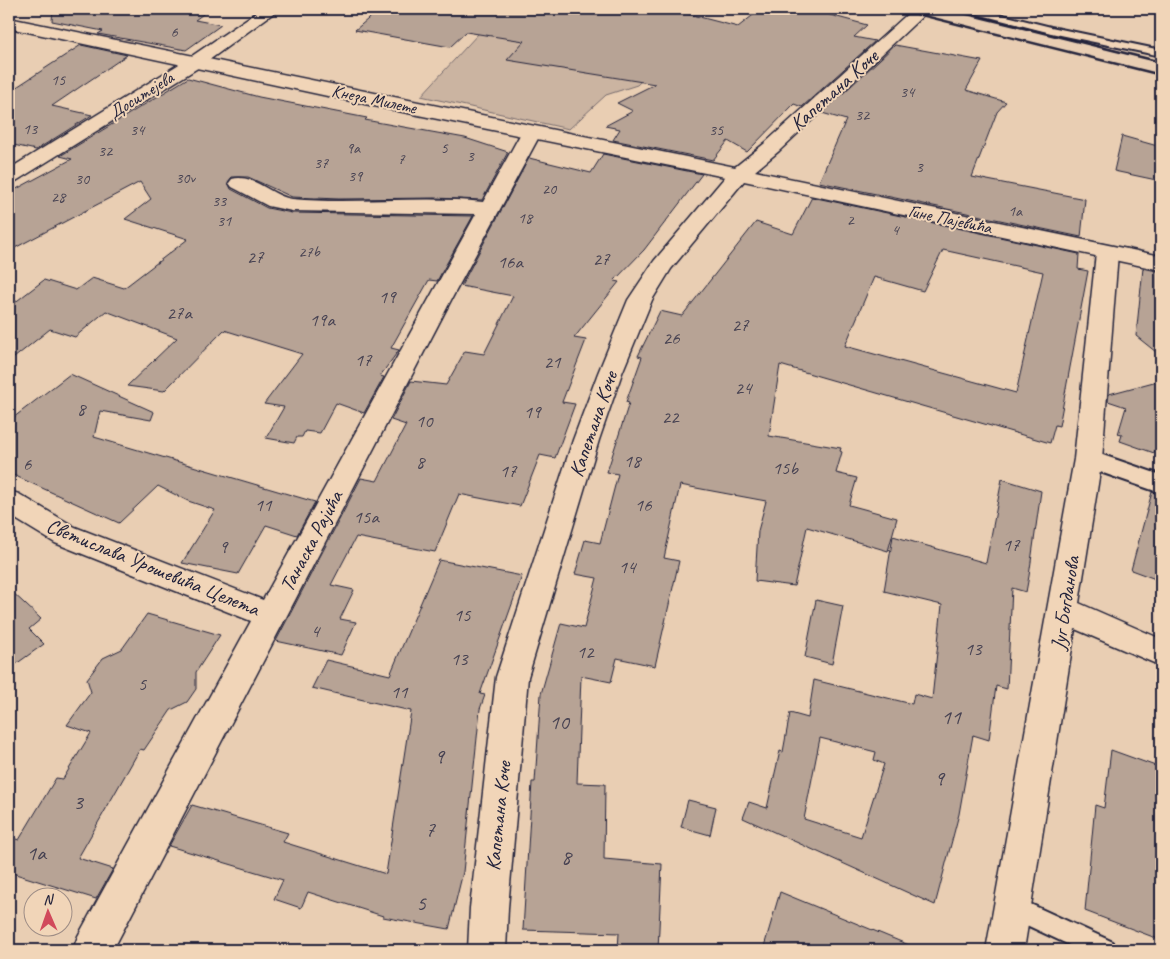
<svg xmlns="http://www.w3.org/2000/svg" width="1170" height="959" viewBox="0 0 1170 959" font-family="Caveat,sans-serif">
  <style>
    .green { fill: #cbb4a1; stroke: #766b6e }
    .building { fill: #b7a395; stroke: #22223b; fill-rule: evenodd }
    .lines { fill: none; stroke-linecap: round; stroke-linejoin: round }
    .service-casing { stroke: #22223b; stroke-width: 4 }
    .pedestrian-casing { stroke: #22223b; stroke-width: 4 }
    .minor-casing { stroke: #22223b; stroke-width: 3 }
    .secondary-casing { stroke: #22223b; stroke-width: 3 }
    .service { fill: #f1d5b8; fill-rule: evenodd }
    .pedestrian { fill: #f1d5b8; fill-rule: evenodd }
    .minor { fill: #f1d5b8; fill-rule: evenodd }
    .secondary { fill: #f1d5b8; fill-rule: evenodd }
    .rail { stroke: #22223b; stroke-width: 2.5 }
    .labels { text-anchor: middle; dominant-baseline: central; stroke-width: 4; stroke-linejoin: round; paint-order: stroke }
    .far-number-label { font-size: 16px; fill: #474252 }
    .far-street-label { font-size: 18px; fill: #22223b; stroke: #f1d5b8 }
    .number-label { font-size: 19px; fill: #474252 }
    .street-label { font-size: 21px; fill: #22223b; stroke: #f1d5b8 }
    .near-number-label { font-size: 22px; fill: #474252 }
  </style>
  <rect width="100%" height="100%" fill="#e9ceb3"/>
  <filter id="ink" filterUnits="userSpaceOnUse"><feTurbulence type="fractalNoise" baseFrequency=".02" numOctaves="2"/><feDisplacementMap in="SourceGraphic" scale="10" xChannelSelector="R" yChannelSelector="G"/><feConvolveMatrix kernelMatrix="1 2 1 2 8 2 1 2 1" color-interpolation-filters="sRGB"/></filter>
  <g filter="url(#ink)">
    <path class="green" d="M501,9H707L683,42L637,85L606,95L569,129L421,96Z"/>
    <g class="building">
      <path d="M53,9H210L195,20L221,25L186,50L98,34L103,31L52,21Z"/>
      <path d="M380,9H691L688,14L738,27L757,12L767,15L775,9H808L867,25L854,37L875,41L802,107L794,104L747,152L728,141L713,160L613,140L620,129L605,126L633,111L617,103L655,84L507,60L524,41L466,32L450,47L355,30Z"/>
      <path d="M81,45L127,55L52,106L92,115L36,150L9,144V92Z"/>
      <path d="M895,45L982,61L966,90L1006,102L997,112L972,177L1085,199L1081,237L819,182L846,120L822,113Z"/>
      <path d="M188,78L259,97L367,118L365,120L465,138L508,152L482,200L435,198L339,199L292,197L248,177H232L228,182L231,189L267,208L292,213L473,216L437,281L429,280L391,348L399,350L380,376L384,377L364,413L336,403L320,433L305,431L302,437H297L294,443L266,438L284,407L264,404L302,354L224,330L164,391L127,386L177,338L106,311L75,337L50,329L9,362V307L44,280L76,290L92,278L124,288L188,239L125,219L151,199L140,182L9,251V193L72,159L60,156Z"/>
      <path d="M1122,136L1161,147V181L1114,171Z"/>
      <path d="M603,154L702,174L644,250L614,281L619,282L574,338L586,340L562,402L575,404L555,458L540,455L520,506L459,494L435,552L356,537L331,585L354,590L340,619L356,622L341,655L276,641L361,478L377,481L406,425L391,420L411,381L446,385L465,351L484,354L513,296L461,286L529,158L591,173Z"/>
      <path d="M812,197L1079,254L1078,269L1088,271L1059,426L1055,425L1050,443L780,365L769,436L841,448L840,451L842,452L836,473L857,478L849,505L897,518L888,551L807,527L794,586L755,581L758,531L766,501L680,485L664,558L679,561L655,666L617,658L611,682L581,676L577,783L605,784L604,859L662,864L658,950H618L619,933L523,930L532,782H535L541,694L561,623L584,628L597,578L575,574L585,540L600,543L618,474L607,472L629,403L626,402L642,357L638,356L660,311L682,316L756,222L793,234ZM943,250L1043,272L1016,393L845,346L874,277L923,291Z"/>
      <path d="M1143,268L1161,272V356L1136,336Z"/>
      <path d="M70,374L154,412L151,420L100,411L94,437L315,502L297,535L266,525L238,574L182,563L215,510L188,501L158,486L119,523L9,473V421Z"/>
      <path d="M1161,380V449L1156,447L1154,453L1120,441L1122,435L1118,434L1126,407L1108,401L1109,394Z"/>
      <path d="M1002,479L1041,491L1029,576L1026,592L1012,588L1007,689L996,686L989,740L973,735L959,814L935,905L743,818L749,802L767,808L780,751L783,752L790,713L808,718L814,680L912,704L914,694L932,699L942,605L884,591L893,536L986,563ZM820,738L876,752L874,760L884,764L861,837L804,819Z"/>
      <path d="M1152,492L1161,495V581L1131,570Z"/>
      <path d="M439,560L522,576L480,694L485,695L480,709L463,872L449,929L383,917V916L308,892L301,908L274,899L283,880L169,846L192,805L288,833L283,842L386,874L411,711L312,688L326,660L390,675Z"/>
      <path d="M9,589L41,619L29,629L44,644L9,669Z"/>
      <path d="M816,600L843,606L832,664L805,657Z"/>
      <path d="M147,614L220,635L196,672V689L187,702L171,710L144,750L140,749L78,858L113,869L96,899L9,872V837L19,840L56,778L63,779L91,733L67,725L91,692L87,679L103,658L122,649Z"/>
      <path d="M1111,750L1161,768V940L1085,911L1095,805L1104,808Z"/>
      <path d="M688,800L716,807L710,835L681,827Z"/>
      <path d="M780,892L921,950H763Z"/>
    </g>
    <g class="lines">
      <g class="service-casing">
        <g id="service">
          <path d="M964,9H979L1051,27L1161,50V56L1051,33L966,11Z"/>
          <path d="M1013,896L1113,942L1116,950H1080L1005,915L1002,907L1005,899Z"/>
        </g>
      </g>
      <g class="pedestrian-casing">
        <path id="pedestrian" d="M1088,450L1161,475V493L1080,465L1076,459L1080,453Z"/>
      </g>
      <g class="minor-casing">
        <g id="minor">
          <path d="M261,9H279L201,66L16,181L9,183V169L189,58Z"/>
          <path d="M531,127L538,129L541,133L451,300L113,950H73L78,936L251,621L55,543L9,515V491L19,494L75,527L263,600L476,214L292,211L268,206L232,187L229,183L232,179C253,173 271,196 292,199C355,205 419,195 483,202L521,133L524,129Z"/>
          <path d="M1107,246L1115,248L1118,253L1102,459L1079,603L1161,639V666L1075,629L1024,950H986L1074,459L1096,253L1099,248Z"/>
        </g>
      </g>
      <g class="secondary-casing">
        <path id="secondary" d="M913,9H930L779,151L755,171L1161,256V270L744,181L671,269L652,300L622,373L599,440L528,677L508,908L506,950H468L470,908L496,677L573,440L598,373L628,300L654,261L725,177L388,109L9,28V18L735,167L765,143Z"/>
      </g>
      <use href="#service" class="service"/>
      <use href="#pedestrian" class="pedestrian"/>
      <use href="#minor" class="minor"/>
      <use href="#secondary" class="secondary"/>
      <g class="rail">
        <path d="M897,9L1161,75"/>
        <path d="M947,9L1161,62"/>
      </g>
    </g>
  </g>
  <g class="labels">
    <g class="far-number-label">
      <text x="174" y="32">6</text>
      <text x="58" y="80">15</text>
      <text x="907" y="92">34</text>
      <text x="862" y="115">32</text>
      <text x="30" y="129">13</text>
      <text x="137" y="130">34</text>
      <text x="716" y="130">35</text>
      <text x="353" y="148">9a</text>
      <text x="444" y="148">5</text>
      <text x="105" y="151">32</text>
      <text x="470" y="156">3</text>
      <text x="401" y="159">7</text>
      <text x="321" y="163">37</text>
      <text x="919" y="167">3</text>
      <text x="355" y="176">39</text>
      <text x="185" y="178">30v</text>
      <text x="82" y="179">30</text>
      <text x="549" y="189">20</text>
      <text x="58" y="197">28</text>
      <text x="219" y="201">33</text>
      <text x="1015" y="211">1a</text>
      <text x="525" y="218">18</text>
      <text x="850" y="220">2</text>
      <text x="224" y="221">31</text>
      <text x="895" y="230">4</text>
      <text x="309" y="252">27b</text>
    </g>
    <g class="far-street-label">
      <text transform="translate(141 95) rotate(-32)">Доситејева</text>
      <text transform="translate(374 99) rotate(12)">Кнеза Милете</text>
      <text transform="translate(950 219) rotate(12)">Гине Пајевића</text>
    </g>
    <g class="number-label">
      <text x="255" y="257">27</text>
      <text x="601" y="259">27</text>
      <text x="510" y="262">16a</text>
      <text x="387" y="297">19</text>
      <text x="179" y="313">27a</text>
      <text x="322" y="320">19a</text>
      <text x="740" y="325">27</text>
      <text x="671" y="338">26</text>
      <text x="363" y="360">17</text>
      <text x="552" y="362">21</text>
      <text x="743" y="388">24</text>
      <text x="81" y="409">8</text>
      <text x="532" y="412">19</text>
      <text x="670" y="417">22</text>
      <text x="424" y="421">10</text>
      <text x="632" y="461">18</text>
      <text x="420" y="462">8</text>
      <text x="27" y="464">6</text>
      <text x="785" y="468">15b</text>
      <text x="508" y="471">17</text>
      <text x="263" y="505">11</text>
      <text x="643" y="505">16</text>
      <text x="366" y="517">15a</text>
      <text x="1011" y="545">17</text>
      <text x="223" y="547">9</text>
      <text x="627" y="567">14</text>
      <text x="462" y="615">15</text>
      <text x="315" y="631">4</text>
      <text x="973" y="649">13</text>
      <text x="585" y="652">12</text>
      <text x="459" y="659">13</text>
      <text x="142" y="684">5</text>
      <text x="399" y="692">11</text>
    </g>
    <g class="street-label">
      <text transform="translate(834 90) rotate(-42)">Капетана Коче</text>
      <text transform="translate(593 424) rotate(-71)">Капетана Коче</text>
      <text transform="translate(311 541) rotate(-62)">Танаска Рајића</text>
      <text transform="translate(153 567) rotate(22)">Светислава Урошевића Целета</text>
      <text transform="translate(1065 603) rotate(-81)">Југ Богданова</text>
      <text transform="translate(498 816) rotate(-84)">Капетана Коче</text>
    </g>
    <g class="near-number-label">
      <text x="951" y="717">11</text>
      <text x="559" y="722">10</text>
      <text x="439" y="756">9</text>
      <text x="939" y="778">9</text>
      <text x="78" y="802">3</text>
      <text x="430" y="829">7</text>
      <text x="36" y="853">1a</text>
      <text x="566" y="857">8</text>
      <text x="421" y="903">5</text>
    </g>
  </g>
  <rect width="1170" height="959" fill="none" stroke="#f1d5b8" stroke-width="30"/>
  <rect x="15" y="15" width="1140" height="929" fill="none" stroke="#22223b" stroke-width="2" filter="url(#ink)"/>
  <g transform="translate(48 912) rotate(358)"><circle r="24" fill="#f1d5b8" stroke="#9e8d86"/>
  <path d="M0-4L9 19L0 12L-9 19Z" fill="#d1495b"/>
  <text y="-8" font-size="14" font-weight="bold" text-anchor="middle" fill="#22223b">N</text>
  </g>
</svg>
